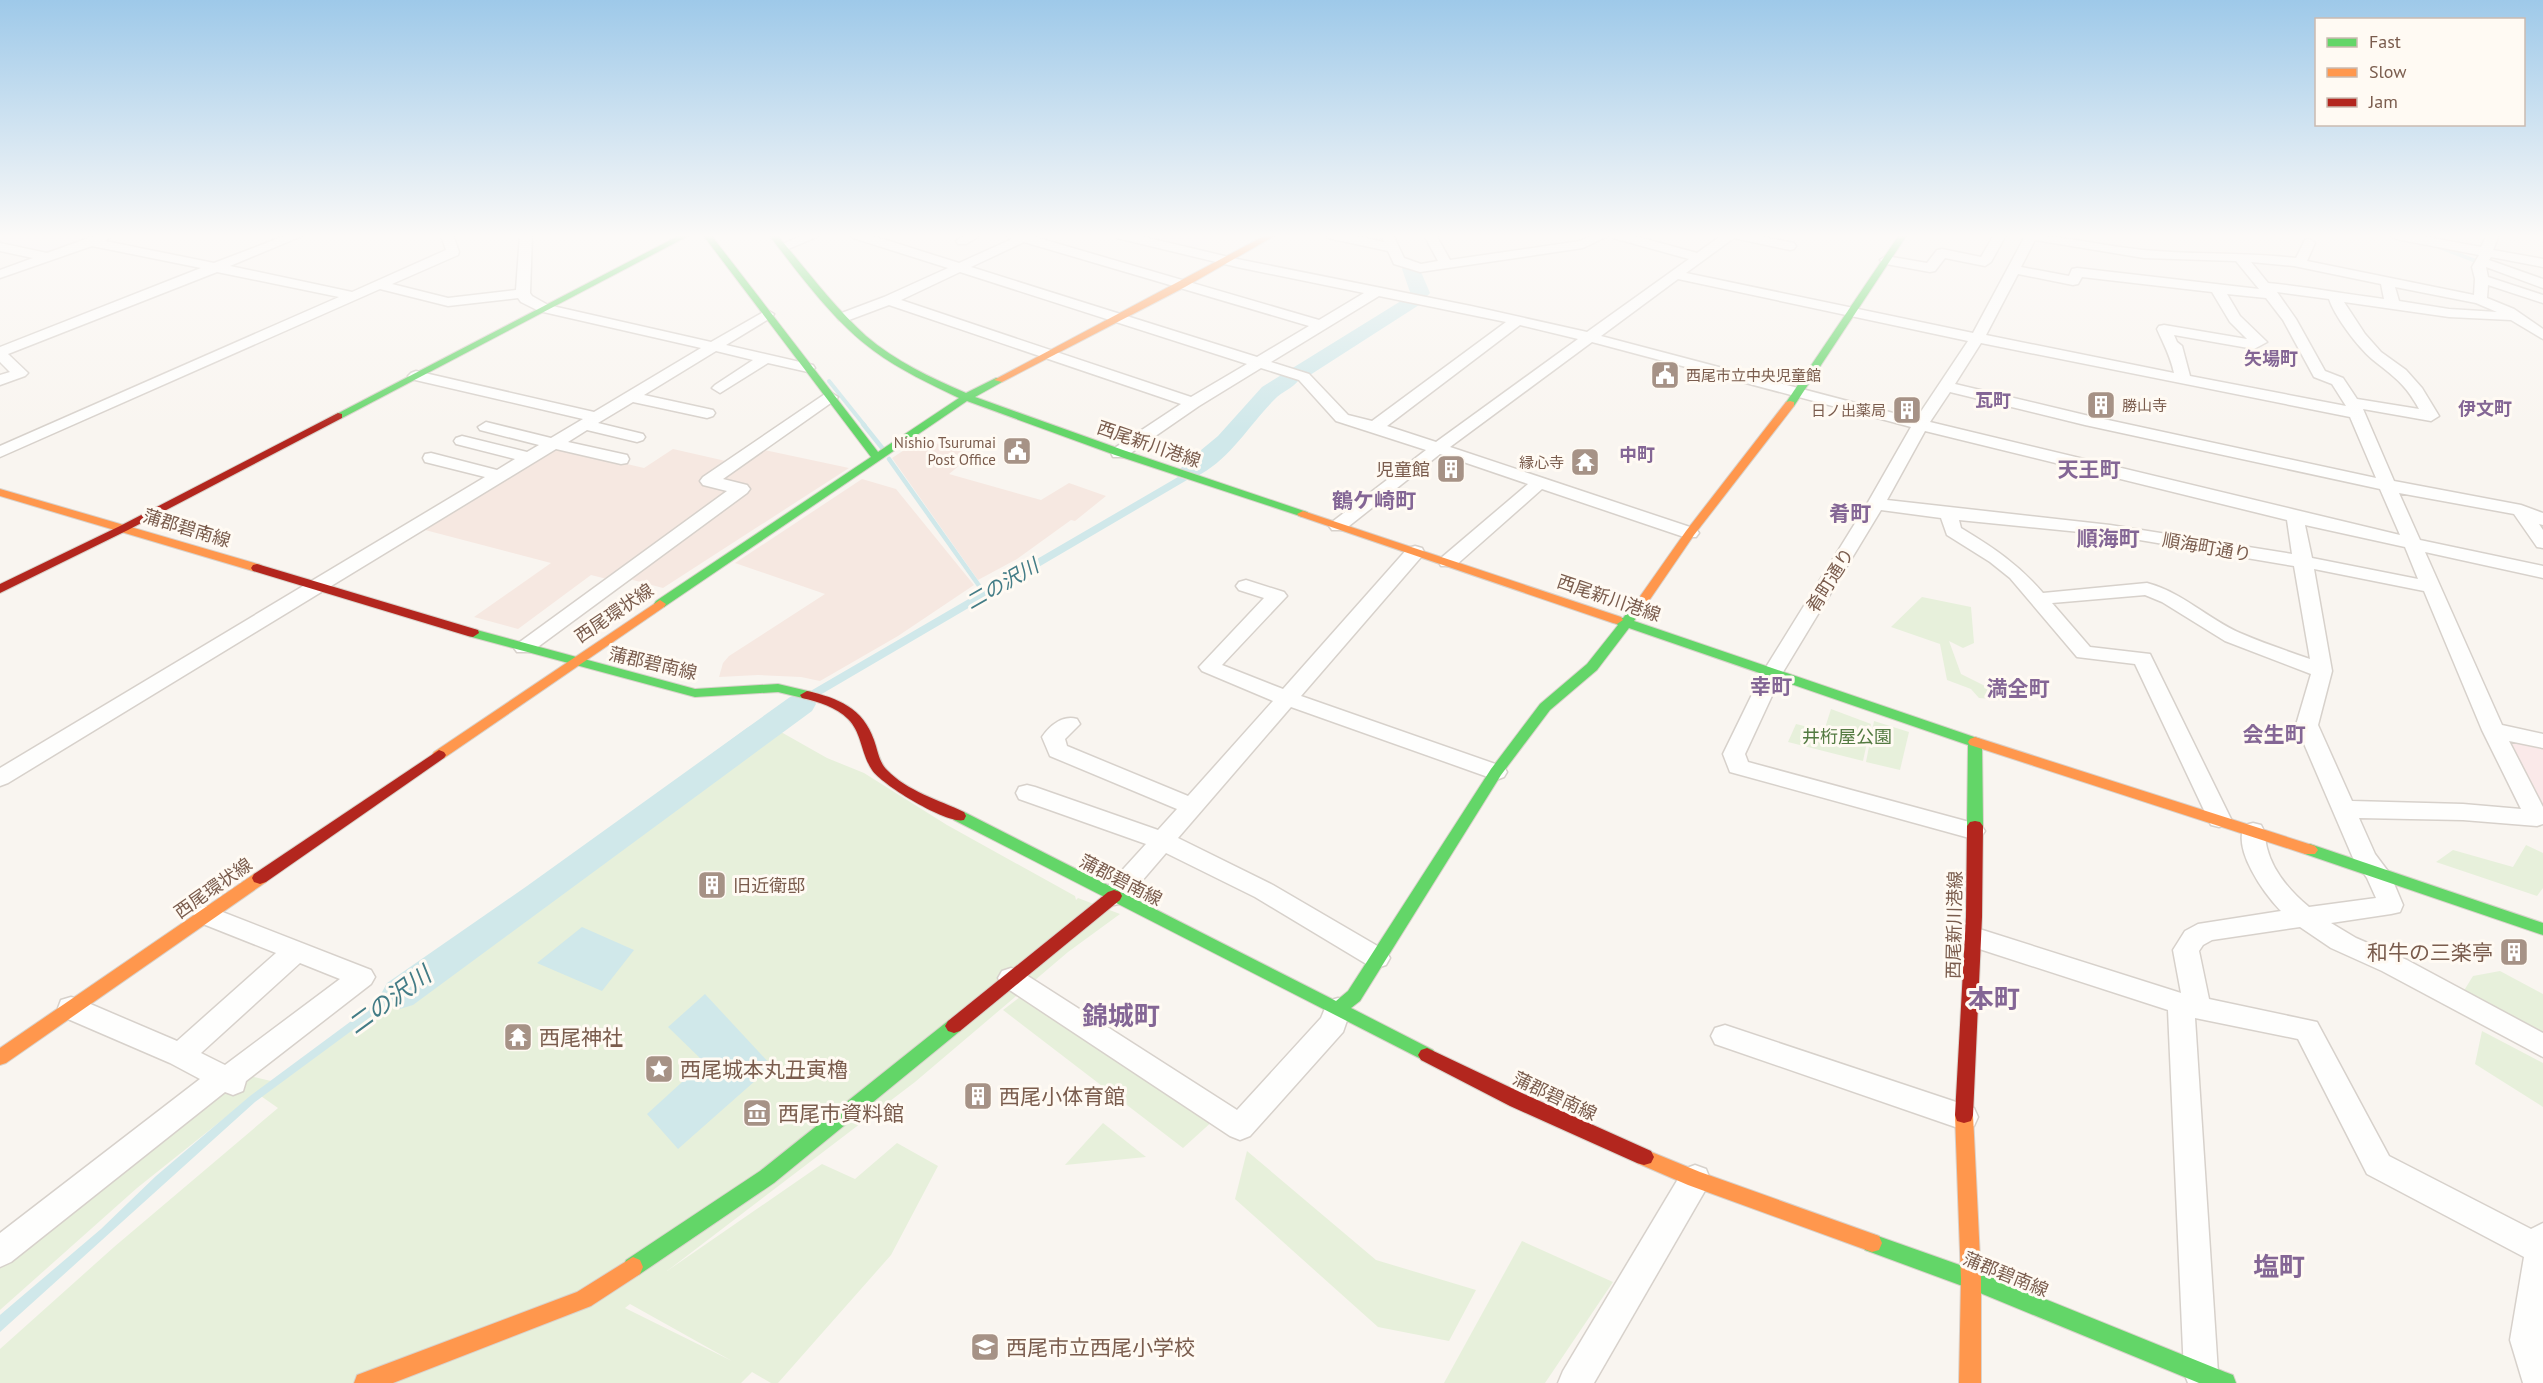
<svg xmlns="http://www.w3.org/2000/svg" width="2543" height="1383" viewBox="0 0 2543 1383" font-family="'PT Sans','Noto Sans JP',sans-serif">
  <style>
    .commercial { fill: #f6e8e1 }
    .education { fill: #f6eef6 }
    .medical { fill: #fae9e9 }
    .green { fill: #e7f0db; fill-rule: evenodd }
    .water { fill: #d0e8ea }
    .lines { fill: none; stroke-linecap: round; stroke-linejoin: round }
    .stream-far1 { stroke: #d0e8ea; stroke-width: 4 }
    .stream { stroke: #d0e8ea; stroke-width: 4.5 }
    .river { fill: #d0e8ea; fill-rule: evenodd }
    .street-casing { stroke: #d7d1cb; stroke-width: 3 }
    .fast-casing { stroke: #d9d2cb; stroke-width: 2 }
    .slow-casing { stroke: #d9d2cb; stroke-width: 2 }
    .jam-casing { stroke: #d9d2cb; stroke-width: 2 }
    .street { fill: #fefefd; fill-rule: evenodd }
    .fast { fill: #63d668; fill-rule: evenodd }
    .slow { fill: #ff974d; fill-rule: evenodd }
    .jam { fill: #b3261e; fill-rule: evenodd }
    .labels { text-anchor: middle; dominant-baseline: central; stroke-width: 6; stroke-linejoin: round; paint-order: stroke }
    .far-poi-label { font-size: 15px; fill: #7a5c4d; stroke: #fffaf3; text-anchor: end }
    .far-quarter-label { font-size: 18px; font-weight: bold; fill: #846695; stroke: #fffaf3 }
    .street-label { font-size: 18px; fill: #7a5c4d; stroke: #fffaf3 }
    .poi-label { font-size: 18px; fill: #7a5c4d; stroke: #fffaf3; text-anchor: end }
    .park-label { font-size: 18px; fill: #537a41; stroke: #fffaf3 }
    .water-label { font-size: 20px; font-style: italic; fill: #437c86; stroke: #fffaf3 }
    .quarter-label { font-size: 21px; font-weight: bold; fill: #846695; stroke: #fffaf3 }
    .near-poi-label { font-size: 21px; fill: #7a5c4d; stroke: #fffaf3; text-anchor: start }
    .near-water-label { font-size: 24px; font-style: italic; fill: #437c86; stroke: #fffaf3 }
    .near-quarter-label { font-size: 26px; font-weight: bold; fill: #846695; stroke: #fffaf3 }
  </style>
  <rect width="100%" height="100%" fill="#f9f5f0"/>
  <g class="commercial">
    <path d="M921,439L981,456L960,465L949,474L1041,500L1069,483L1106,496L1075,521L1071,520L1017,559L978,580L892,458Z"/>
    <path d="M559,448L644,468L673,449L739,464L760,449L849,468L663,588L618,576L611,580L591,575L518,629L474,617L551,563L425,530Z"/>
    <path d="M862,479L896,489L974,585L898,636L820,681L801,677L758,675L719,677L723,663L729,656L825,594L735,563Z"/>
  </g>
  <g class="education">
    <path d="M0,235H102L45,254L0,244Z"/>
    <path d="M1133,235H1220L1190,251Z"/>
  </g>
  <path class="medical" d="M2510,739L2543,746V807L2540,806Z"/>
  <g class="green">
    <path d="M1922,597L1971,607L1974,643L1963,648L1949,641L1961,674L2015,701L1979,698L1971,689L1947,680L1940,644L1891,627Z"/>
    <path d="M1831,709L1871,724L1863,761L1788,742L1796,724L1824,731Z"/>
    <path d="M760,720L827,758L864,773L947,825L1075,896L1076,900L1078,898L1120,914L1068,952L915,1082L667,1271L822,1164L855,1179L897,1143L938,1166L891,1255L778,1383H771L752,1372L741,1383H0V1349L114,1247L278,1108L258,1094ZM630,1304L732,1361L625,1308Z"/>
    <path d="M1874,721L1909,732L1900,770L1866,762Z"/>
    <path d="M2526,845L2543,853V888L2537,896L2436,862L2453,850L2513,867Z"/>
    <path d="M2500,971L2543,994V1041L2460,997L2473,976Z"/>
    <path d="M1020,997L1215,1119L1183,1148L1003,1010Z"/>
    <path d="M2482,1031L2543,1063V1107L2475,1064Z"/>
    <path d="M242,1074L271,1081L137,1188L0,1310V1256Z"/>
    <path d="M1103,1123L1146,1157L1065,1165Z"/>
    <path d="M1247,1151L1376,1260L1476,1290L1449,1341L1378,1327L1235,1199Z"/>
    <path d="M1522,1241L1613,1282L1545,1383H1444Z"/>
  </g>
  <g class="water">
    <path d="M1178,477L1187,480L757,732L255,1102L0,1332V1315L101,1229L156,1176L250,1096L747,728Z"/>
    <path d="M582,927L634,950L602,991L537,963Z"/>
    <path d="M705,994L772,1066L678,1149L647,1114L704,1062L668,1027Z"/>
  </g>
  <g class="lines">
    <g class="stream-far1">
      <path d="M2434,245L2481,263"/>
      <path d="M829,381L865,426"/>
    </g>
    <g class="stream">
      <path d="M863,424L883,449"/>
      <path d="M889,459L985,594"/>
    </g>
    <g class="river">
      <path d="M1411,263L1418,265L1430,293L1419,305L1310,375L1301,376C1297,386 1285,390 1277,397C1251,422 1233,456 1201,474C1195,478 1190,477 1183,475L1180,470L1183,465L1218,436L1262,387L1409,296L1410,292L1402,269L1404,265Z"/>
      <path d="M801,694L812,697L816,704L812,711L413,1005L400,1009L387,1005L381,994L387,983L527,886L790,697Z"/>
    </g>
    <g class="street-casing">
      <g id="street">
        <path d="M97,235H109L110,237L105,241L214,263L287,235H304L230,266L352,292L446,250L441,235H453L459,252L458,255L392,284L448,298L516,290L520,235H532L530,293L532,296L548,305L711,342L767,310L774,314L772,317L726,345L813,365L815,368L808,372L768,363L720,393L712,388L715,385L753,360L716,351L644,395L713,410L715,413L713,416L707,418L633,402L598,423L643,434L645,437L643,440L637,442L587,430L568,442L627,455L629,459L627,463L621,464L556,449L8,783L0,786V768L485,477L425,462L423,458L425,454L431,453L497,470L515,459L456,444L454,441L456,438L462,436L527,452L539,445L480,430L478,427L486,422L551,438L583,419L411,379L408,376L411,373L416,371L594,412L701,348L539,311L521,302L518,298L448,306L380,289L0,457V446L339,297L217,272L8,354L28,373L25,376L0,385V375L10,372L0,362V347L201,268L92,246L0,278V270L33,258L0,251V243L47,253Z"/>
        <path d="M803,235H821L788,249L784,250L778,246Z"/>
        <path d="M851,235H870L959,263L1012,239L1007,235H1036L1035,237L1319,320L1364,293L1237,267L1117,238L1115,235H1136L1237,259L1471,306L1587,332L1689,259L1613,238L1611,235H1631L1697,253L1722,235H1755L1794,243L1796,246L1794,249L1790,250L1734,238L1686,273L1973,333L2024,238L2020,235C2062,235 2102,246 2143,250C2194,255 2245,252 2296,258L2305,240L2309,239L2315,243L2307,261L2474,295L2475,279L2472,267L2479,255L2396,239L2390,235H2416L2481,247L2487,235H2499L2493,250L2543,259V267L2491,257L2489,260L2543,279V288L2486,267L2488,277L2543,295V303L2488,285L2487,298L2514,309L2543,329V339L2511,320L2449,317L2344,302L2365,334L2381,352L2406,370L2422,388L2439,416L2431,421L2363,409L2394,481L2521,505L2543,513V525L2539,524L2543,530V548L2537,547L2514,514L2399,493L2420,540L2543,566V578L2425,552L2502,725L2543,734V748L2509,741L2543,807V824L2537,826L2463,820L2359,818L2375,854L2390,874L2403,905L2400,912L2391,914L2331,923L2356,938L2407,960L2543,1033V1057L2382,971L2331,948L2300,927L2212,940L2203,945L2199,951L2209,999L2317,1022L2389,1156L2531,1229L2543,1223V1383H2523L2510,1340L2524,1257L2367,1174L2298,1039L2195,1018L2218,1373L2214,1383H2188L2184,1373L2168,1010L1964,944L1960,937L1964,930L1973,927L2181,993L2173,950L2185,931L2198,924L2281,911C2265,895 2231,848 2245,825L2253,823L2261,825C2266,833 2265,840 2267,848C2273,872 2291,892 2309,907L2376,898L2367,878L2353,858L2296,725L2311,674L2225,641L2162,602L2145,595L2052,603L2090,647L2150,654L2231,819L2227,825L2219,827L2211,825L2135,664L2077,657L2010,578L1990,562L1947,535L1941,518L1881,510L1783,672L1745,754L1748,762L1973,823L1981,825L1985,831L1981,837L1973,839L1730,772L1723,754L1763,672L1867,504L1911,427L1592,342L1450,447L1696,529L1699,533L1696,537H1684L1542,489L1455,566H1441L1439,562L1441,558L1528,484L1440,454L1344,530H1332L1329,526L1332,522L1426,450L1336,421L1299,380L1261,368L1199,406L1125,457H1113L1111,453L1113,449L1181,404L889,305L849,320H839L837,317L839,314L884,297L948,268L853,238ZM2035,240L2144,258L2236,261L2259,289L2077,268L2072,269L2069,276L2021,267ZM1024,242L1309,326L1257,357L971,267ZM2251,262L2294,266L2381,284L2384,299C2345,294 2307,287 2268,283ZM960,272L1247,364L1191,397L901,300ZM2018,274L2073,285L2078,284L2082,277L2212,292L2230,322L2247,339L2164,325L2159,326L2157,329C2164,345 2170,355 2174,373L1986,335ZM1678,279L1968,341L1916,419L1601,336ZM2395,287L2476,303L2497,312L2449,309L2399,301ZM2277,292L2329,299C2335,317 2358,347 2372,359C2394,377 2405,383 2419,409L2357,399L2343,378L2325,371L2296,319ZM2227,294L2266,298L2283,320L2314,377L2332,384L2346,406L2190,376L2182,346L2177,342L2174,335L2254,349L2267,342L2240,316ZM1379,296L1506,322L1372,421L1348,415L1309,374L1271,362ZM1520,325L1578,339L1436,442L1387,426ZM1981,343L2350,417L2376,478L2085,415L1955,384ZM1950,392L2085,425L2380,489L2400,535L1930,422ZM1925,431L2287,520L2292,554L2110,525L1887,500ZM1959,520L2110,535L2294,566L2310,659C2287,651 2263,643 2240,633C2208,619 2182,592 2147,583L2043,593C2018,564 1994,548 1961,528ZM2305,525L2405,547L2418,579L2312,558ZM2314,569L2424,591L2482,730L2521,809L2463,804L2352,801L2318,725L2332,671Z"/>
        <path d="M965,235H981L966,244H958L956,241Z"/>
        <path d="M1326,235H1351L1384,242L1381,235H1393L1404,258L1421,264L1438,261L1424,235H1436L1450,260L1580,241L1593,235H1610L1583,248L1420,272L1394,264L1388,251L1328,238Z"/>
        <path d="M1994,235H2006L1991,262L1985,266L1945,258L1935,271L1930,272L1886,264L1880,260L1886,256L1927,263L1937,250L1942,249L1981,257Z"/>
        <path d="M830,392L838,397L835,400L723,479L747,485L750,489L747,493L531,652H517L514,648L517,644L727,491L703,485L700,481L703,477L825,394Z"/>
        <path d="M1415,546L1422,548L1424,552L1422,556L1301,696L1504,767L1507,772L1504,777L1496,780L1488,777L1291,707L1178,838L1273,885L1386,951L1390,958L1386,965L1377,968L1368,965L1255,897L1166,853L1123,903L1114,905L1105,903L1102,896L1105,889L1146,844L1019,799L1016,793L1019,787L1027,785L1035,787L1158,830L1177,809L1050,756L1042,737C1050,725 1063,715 1077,719L1080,724L1065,739L1067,746L1188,796L1273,701L1202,671L1199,667L1264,598L1239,590L1236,586L1239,582L1246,580L1284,592L1287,596L1222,665L1283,689L1408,548Z"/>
        <path d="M207,906L371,970L375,977L371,984L246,1081L243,1091L233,1095L225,1092L11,1262L0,1267V1233L200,1079L170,1063L61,1016L58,1008L61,1000L71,997L81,1000L177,1041L276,953L198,922L194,915L198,908ZM300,963L340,979L225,1065L201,1053Z"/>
        <path d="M1011,968L1020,971L1237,1110L1321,1018L1328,1001L1338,998L1348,1001L1351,1009L1343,1032L1250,1136L1240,1140L1230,1136L1002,985L998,978L1002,971Z"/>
        <path d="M1725,1025L1974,1108L1978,1117L1974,1126L1964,1130L1715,1044L1711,1036L1715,1028Z"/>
        <path d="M1695,1165L1706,1169L1710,1179L1706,1189L1594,1383H1558L1563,1371L1684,1169Z"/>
      </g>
    </g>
    <g class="fast-casing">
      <g id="fast">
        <path d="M680,235H690L342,418H334L333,416Z"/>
        <path d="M703,235H711L878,452L959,398C930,384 900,370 874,351C833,321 800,275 769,235H777C806,269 833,306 866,336C895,361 931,378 966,393L996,378H1002V382L975,397L1123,450L1307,512L1309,514L1303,517L1115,455L967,401L664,607H656L654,604L656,601L871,457Z"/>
        <path d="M1899,235H1907L1794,406H1786L1785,404Z"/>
        <path d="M1640,601L1646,605L1634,621L1980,739L1982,742L1983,826L1980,830H1970L1967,826L1968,745L1629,628L1597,670L1550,710L1501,775L1360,1001L1351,1008L1433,1050L1436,1055L1433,1060L1427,1062L954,820L952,816L954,812H964L1336,1001L1348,991L1491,769L1540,704L1587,664L1618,625L1611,620L1613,617L1623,618L1636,602Z"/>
        <path d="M473,629L695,689L778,684L812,692L814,695L807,699L778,692L695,697L468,636L467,633L468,630Z"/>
        <path d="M2310,844L2543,923V935L2305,854L2302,850L2305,846Z"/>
        <path d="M954,1019L960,1021L963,1026L960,1031L774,1183L640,1274L633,1277L626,1274L623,1267L626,1260L760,1171L948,1021Z"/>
        <path d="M1872,1234L1971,1269L2225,1372L2233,1375L2236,1383H2199L1968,1288L1865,1250L1862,1243L1865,1236Z"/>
      </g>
    </g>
    <g class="slow-casing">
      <g id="slow">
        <path d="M1266,235H1276L1185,287L1002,382L994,380Z"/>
        <path d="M1790,401L1794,402V406L1694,535L1644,608H1636L1634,605L1686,531L1786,402Z"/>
        <path d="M0,489L261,565L263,568L261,571H253L0,496Z"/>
        <path d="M1303,511L1621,617L1623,620L1617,624L1613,623L1299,516L1297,514Z"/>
        <path d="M660,600L666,604L664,607L444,758H434L432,755L434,752Z"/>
        <path d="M1975,737L2315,846L2318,850L2315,854H2305L1970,745L1968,742L1970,739Z"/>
        <path d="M260,872L266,874L268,878L266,882L6,1063L0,1065V1048L254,874Z"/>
        <path d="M1964,1107L1971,1109L1973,1115L1981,1279V1383H1959L1961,1279L1955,1115L1957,1109Z"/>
        <path d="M1644,1149L1700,1172L1879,1236L1882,1243L1879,1250L1872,1252L1688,1185L1637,1163L1634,1157L1637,1151Z"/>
        <path d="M633,1257L640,1260L643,1267L640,1274L591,1306L393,1383H354L357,1375L365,1372L577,1292Z"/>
      </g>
    </g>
    <g class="jam-casing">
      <g id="jam">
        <path d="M338,413L342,414V418L128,530L0,593V584L120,526Z"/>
        <path d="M257,564L478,630L479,633L473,637L468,636L253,571L251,568L253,565Z"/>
        <path d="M807,691C838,698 863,708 874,740C878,751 879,762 887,770C907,791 939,800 964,812L966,816L964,820C948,825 882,785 872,770C861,754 862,733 848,719C836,707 819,702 802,698L800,695Z"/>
        <path d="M439,750L444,752L446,755L444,758L266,882L260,884L254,882L252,878L254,874Z"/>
        <path d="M1975,821L1980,822L1983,826L1982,917L1973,1115L1971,1121L1964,1123L1957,1121L1955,1115L1966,917L1967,826L1970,822Z"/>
        <path d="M1114,890L1120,892L1122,896L1120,900L960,1031L954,1033L948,1031L945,1026L948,1021L1108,892Z"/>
        <path d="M1427,1048L1524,1094L1651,1151L1654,1157L1651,1163L1644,1165L1637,1163L1510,1106L1421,1060L1418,1055L1421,1050Z"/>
      </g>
    </g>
    <use href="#street" class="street"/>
    <use href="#fast" class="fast"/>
    <use href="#slow" class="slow"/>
    <use href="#jam" class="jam"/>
  </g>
  <linearGradient id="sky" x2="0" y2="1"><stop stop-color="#9ec9e9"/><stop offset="0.55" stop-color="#fcfaf8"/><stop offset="1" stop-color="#fcfaf8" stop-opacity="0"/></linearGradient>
  <rect width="2543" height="429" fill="url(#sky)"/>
  <defs>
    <g id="civic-square" transform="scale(1.5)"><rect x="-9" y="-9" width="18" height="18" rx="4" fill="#a69286" stroke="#fffaf3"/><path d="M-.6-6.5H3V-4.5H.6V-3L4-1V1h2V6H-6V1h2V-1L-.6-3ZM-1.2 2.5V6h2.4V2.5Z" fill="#fff"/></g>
    <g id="building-square" transform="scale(1.5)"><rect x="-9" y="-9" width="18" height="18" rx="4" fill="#a69286" stroke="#fffaf3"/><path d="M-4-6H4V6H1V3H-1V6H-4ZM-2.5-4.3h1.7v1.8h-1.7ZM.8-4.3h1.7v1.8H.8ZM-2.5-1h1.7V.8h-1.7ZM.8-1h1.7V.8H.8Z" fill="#fff"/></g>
    <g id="temple-square" transform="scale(1.5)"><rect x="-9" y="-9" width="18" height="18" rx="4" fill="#a69286" stroke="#fffaf3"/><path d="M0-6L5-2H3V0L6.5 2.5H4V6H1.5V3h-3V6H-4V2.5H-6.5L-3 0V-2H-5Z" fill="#fff"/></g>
    <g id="sight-square" transform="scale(1.5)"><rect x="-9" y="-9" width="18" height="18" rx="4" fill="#a69286" stroke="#fffaf3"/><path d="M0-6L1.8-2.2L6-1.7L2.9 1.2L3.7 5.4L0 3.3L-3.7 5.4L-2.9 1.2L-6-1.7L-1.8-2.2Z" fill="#fff"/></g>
    <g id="museum-square" transform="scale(1.5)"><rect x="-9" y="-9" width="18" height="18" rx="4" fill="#a69286" stroke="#fffaf3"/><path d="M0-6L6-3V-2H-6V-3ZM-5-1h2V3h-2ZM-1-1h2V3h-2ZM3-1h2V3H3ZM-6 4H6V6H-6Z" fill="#fff"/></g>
    <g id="school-square" transform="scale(1.5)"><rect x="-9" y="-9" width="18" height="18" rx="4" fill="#a69286" stroke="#fffaf3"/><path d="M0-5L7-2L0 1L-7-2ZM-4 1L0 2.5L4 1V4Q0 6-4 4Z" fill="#fff"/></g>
  </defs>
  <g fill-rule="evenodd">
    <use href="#civic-square" x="1665" y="375"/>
    <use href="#building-square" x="2101" y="405"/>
    <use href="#building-square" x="1907" y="410"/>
    <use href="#civic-square" x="1017" y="451"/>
    <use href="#temple-square" x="1585" y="462"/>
    <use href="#building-square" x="1451" y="469"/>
    <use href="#building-square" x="712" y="885"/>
    <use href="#building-square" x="2514" y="952"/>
    <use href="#temple-square" x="518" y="1037"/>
    <use href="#sight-square" x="659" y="1069"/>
    <use href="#building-square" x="978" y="1096"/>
    <use href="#museum-square" x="757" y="1113"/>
    <use href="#school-square" x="985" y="1347"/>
  </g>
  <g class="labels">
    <g class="far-poi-label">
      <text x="1686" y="375" text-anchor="start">西尾市立中央児童館</text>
      <text x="2122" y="405" text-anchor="start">勝山寺</text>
      <text x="1886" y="410">日ノ出薬局</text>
      <text x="996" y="442">Nishio Tsurumai<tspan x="996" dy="17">Post Office</tspan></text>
      <text x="1564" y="462">縁心寺</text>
    </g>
    <g class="far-quarter-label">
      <text x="2271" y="358">矢場町</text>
      <text x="1993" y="400">瓦町</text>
      <text x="2485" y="408">伊文町</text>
      <text x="1637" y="454">中町</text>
    </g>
    <g class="street-label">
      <text transform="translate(1149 444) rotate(19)">西尾新川港線</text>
      <text transform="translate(187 528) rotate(17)">蒲郡碧南線</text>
      <text transform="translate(2207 547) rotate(10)">順海町通り</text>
      <text transform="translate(1830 580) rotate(-58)">肴町通り</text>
      <text transform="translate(1609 598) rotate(19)">西尾新川港線</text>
      <text transform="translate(614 613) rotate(-34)">西尾環状線</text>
      <text transform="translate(653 663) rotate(13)">蒲郡碧南線</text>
      <text transform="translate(1121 880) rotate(27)">蒲郡碧南線</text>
      <text transform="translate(213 888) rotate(-35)">西尾環状線</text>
      <text transform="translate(1954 925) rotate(-89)">西尾新川港線</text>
      <text transform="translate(1555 1096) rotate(25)">蒲郡碧南線</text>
      <text transform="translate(2006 1274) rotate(22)">蒲郡碧南線</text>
    </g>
    <g class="poi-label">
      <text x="1430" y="469">児童館</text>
      <text x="733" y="885" text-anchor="start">旧近衛邸</text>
    </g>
    <g class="park-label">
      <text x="1847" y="736">井桁屋公園</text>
    </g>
    <g class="water-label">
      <text transform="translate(1002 584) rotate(-30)">二の沢川</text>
    </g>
    <g class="quarter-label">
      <text x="2089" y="469">天王町</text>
      <text x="1374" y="500">鶴ケ崎町</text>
      <text x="1850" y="513">肴町</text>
      <text x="2108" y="538">順海町</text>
      <text x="1771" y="686">幸町</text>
      <text x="2018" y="688">満全町</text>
      <text x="2274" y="734">会生町</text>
    </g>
    <g class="near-poi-label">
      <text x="2493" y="952" text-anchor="end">和牛の三楽亭</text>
      <text x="539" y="1037">西尾神社</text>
      <text x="680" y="1069">西尾城本丸丑寅櫓</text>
      <text x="999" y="1096">西尾小体育館</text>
      <text x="778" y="1113">西尾市資料館</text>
      <text x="1006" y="1347">西尾市立西尾小学校</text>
    </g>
    <g class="near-water-label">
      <text transform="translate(389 1000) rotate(-36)">二の沢川</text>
    </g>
    <g class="near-quarter-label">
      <text x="1994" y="998">本町</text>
      <text x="1121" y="1015">錦城町</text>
      <text x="2279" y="1266">塩町</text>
    </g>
  </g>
  <rect x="2315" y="18" width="210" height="108" fill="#fffaf3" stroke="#cabbb1" stroke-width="1.5"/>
  <rect x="2327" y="38" width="30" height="9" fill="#63d668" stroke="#cabbb1" stroke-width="1.5"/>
  <text x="2369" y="48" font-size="18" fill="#7a5c4d">Fast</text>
  <rect x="2327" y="68" width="30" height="9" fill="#ff974d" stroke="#cabbb1" stroke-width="1.5"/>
  <text x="2369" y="78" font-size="18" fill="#7a5c4d">Slow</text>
  <rect x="2327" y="98" width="30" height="9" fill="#b3261e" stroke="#cabbb1" stroke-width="1.5"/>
  <text x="2369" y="108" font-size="18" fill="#7a5c4d">Jam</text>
</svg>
